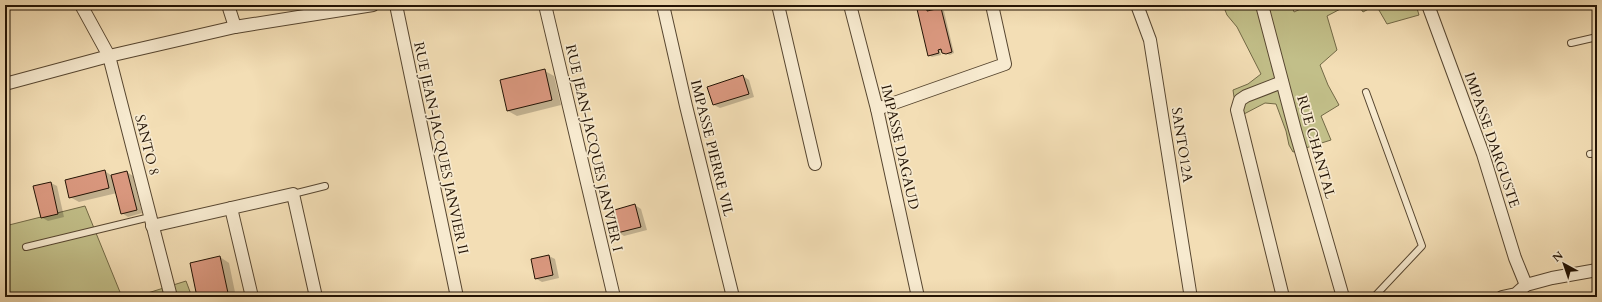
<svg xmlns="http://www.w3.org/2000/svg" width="1602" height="302" viewBox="0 0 1602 302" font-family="Cardo,serif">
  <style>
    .green { fill: #c2bf89; stroke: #726946 }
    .shadow { fill: #0003 }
    .building { fill: #da987f; stroke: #231304 }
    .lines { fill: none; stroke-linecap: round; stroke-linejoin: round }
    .lane-casing { stroke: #574630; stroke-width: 8 }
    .street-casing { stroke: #574630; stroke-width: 14 }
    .lane { stroke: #f7eacf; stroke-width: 6 }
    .street { stroke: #f7eacf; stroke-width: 12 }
    .labels { text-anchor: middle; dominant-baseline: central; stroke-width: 3.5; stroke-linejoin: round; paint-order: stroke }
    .street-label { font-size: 14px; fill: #231304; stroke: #f7eacf }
  </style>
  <rect width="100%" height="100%" fill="#f3deb5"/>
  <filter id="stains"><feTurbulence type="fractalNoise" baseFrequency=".005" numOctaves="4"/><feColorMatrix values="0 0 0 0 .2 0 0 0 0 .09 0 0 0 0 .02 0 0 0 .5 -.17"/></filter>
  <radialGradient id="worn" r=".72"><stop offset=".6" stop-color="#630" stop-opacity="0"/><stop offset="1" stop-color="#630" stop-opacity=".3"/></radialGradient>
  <g class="green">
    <path d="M1223,5H1292L1294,12L1309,5H1348L1327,16L1337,50L1320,65L1328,85L1339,105L1321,116L1331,140L1293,152L1289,145L1286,131L1276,104L1265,103L1244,114L1234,97L1233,90L1248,84L1261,74L1237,27L1227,15Z"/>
    <path d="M1358,5H1376L1363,12Z"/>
    <path d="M1376,5H1416L1419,15L1387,24Z"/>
    <path d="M85,206L122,297H5V226Z"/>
    <path d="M186,281L192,297H135Z"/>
  </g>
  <g class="shadow">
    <path d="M927,8L929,12L941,9L944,11L954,53L950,55L940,51L941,55L932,57L929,55Z"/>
    <path d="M545,71L554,76L561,105L517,116L508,111Z"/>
    <path d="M743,76L749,80L754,97L720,108L714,105Z"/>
    <path d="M105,171L112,176L127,172L133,176L142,213L128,217L122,213L117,193L79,202L70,197Z"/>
    <path d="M51,183L57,186L64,217L48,221L41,217Z"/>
    <path d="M635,205L641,209L647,230L624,236L618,232Z"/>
    <path d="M549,256L555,259L559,278L542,282L535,278L532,260Z"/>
    <path d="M220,257L229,263L236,297H198Z"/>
  </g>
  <g class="building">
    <path d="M927,7V11L941,8L952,52L946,54L942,53L941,49L938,50L939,53L928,56L917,9Z"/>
    <path d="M545,69L552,100L507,111L500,80Z"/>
    <path d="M743,75L749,94L713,105L707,87Z"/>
    <path d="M105,170L109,188L69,198L65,180Z"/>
    <path d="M127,171L137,210L121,214L111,175Z"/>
    <path d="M51,182L58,214L41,218L33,186Z"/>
    <path d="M635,204L641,227L617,233L611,211Z"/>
    <path d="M549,255L553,275L535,279L531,259Z"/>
    <path d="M220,256L228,293L209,297H197L190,263Z"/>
  </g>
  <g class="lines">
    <g class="lane-casing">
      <g id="lane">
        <path d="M1571,43L1597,37"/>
        <path d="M1366,92L1422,246L1374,297"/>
        <path d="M1590,154L1597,153"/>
        <path d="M293,194L325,186"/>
        <path d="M26,247L150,217"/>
      </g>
    </g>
    <g class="street-casing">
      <g id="street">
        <path d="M81,5L109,56L171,297"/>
        <path d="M228,5L235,27"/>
        <path d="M396,5L457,297"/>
        <path d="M545,5L614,297"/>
        <path d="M663,5L686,106L733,297"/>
        <path d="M778,5L815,164"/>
        <path d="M850,5L877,109L918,297"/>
        <path d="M1137,5L1150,40L1190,292"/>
        <path d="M1262,5L1295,130L1343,297"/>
        <path d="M1428,5L1483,154L1515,258L1526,285"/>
        <path d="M1282,82L1246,96L1240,100L1237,110L1283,297"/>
        <path d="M5,84L109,56L235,27L373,5"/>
        <path d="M877,109L1005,64L992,5"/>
        <path d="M231,208L252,297"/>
        <path d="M152,226L293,194L316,297"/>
        <path d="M1502,297L1516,294L1526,285L1552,278L1597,270"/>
      </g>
    </g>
    <use href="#lane" class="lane"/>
    <use href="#street" class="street"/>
  </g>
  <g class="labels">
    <g class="street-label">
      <text transform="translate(1492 140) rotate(71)">IMPASSE DARGUSTE</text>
      <text transform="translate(147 145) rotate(76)">SANTO 8</text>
      <text transform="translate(1182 145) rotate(81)">SANTO12A</text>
      <text transform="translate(900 147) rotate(77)">IMPASSE DAGAUD</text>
      <text transform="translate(1316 147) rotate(74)">RUE CHANTAL</text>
      <text transform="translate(441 148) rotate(78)">RUE JEAN-JACQUES JANVIER II</text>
      <text transform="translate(594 148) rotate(77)">RUE JEAN-JACQUES JANVIER I</text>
      <text transform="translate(712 148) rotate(76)">IMPASSE PIERRE VIL</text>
    </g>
  </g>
  <rect width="1602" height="302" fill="none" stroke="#f3deb5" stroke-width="20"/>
  <rect x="6" y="6" width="1590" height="290" fill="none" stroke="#231304" stroke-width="2"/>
  <rect x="10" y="10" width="1582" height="282" fill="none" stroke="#231304"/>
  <g transform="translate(1564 264) rotate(320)" stroke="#f7eacf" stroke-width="3" paint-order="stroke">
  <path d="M0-3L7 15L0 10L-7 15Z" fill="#231304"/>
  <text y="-6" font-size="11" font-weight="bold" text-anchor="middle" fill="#231304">N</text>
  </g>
  <rect width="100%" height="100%" filter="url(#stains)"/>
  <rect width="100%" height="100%" fill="url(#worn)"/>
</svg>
